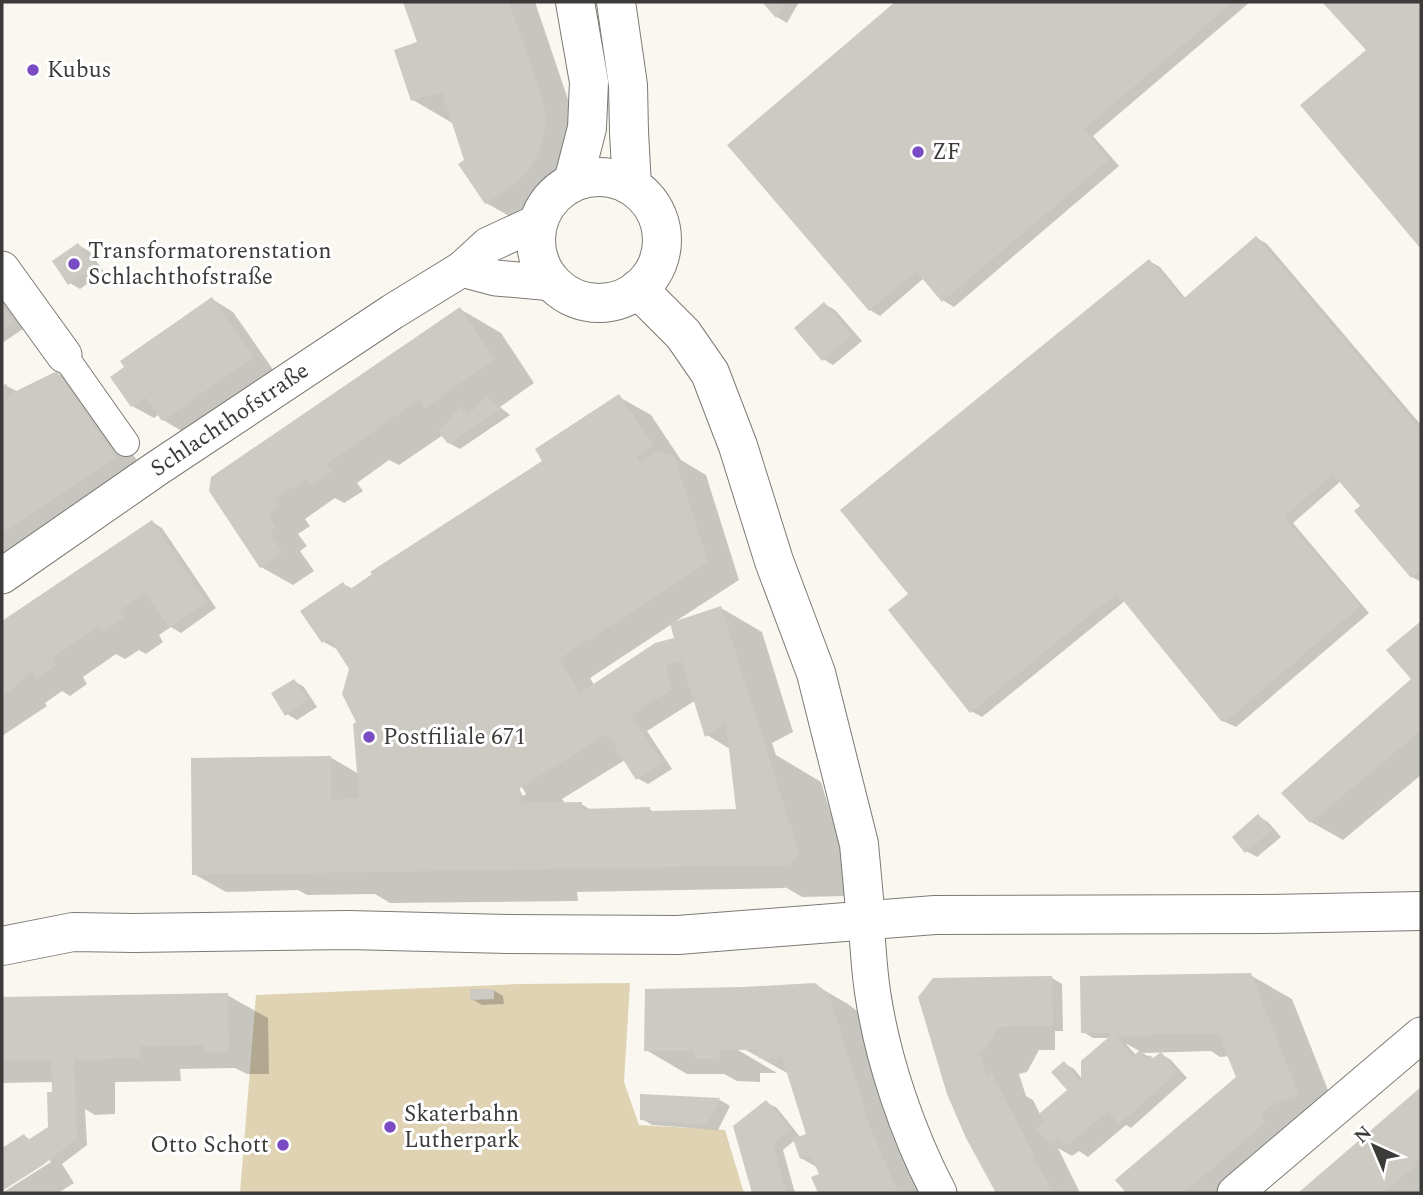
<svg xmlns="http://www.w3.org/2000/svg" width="1423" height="1195" viewBox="0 0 1423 1195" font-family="Spectral,serif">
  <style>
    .green { fill: #dfd3b4 }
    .shadow { fill: #0003; fill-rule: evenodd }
    .building { fill: #cdcac3; fill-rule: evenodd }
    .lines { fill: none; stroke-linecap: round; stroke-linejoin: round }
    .pedestrian-casing { stroke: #7d7a74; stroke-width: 28 }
    .minor-casing { stroke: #7d7a74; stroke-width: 37 }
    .secondary-casing { stroke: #7d7a74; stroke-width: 40 }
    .pedestrian { stroke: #fff; stroke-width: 26 }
    .minor { stroke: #fff; stroke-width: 35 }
    .secondary { stroke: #fff; stroke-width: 38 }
    .poi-dot { fill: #7b4bc3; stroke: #fff; stroke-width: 2.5 }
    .labels { text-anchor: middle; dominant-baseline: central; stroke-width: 6; stroke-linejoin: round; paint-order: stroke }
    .poi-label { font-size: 23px; fill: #3c3b39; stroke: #fff; text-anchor: start }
    .street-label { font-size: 23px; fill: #3c3b39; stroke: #fff }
  </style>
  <rect width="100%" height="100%" fill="#f9f7f0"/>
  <path class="green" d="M630,983L624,1082L639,1125L725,1130L744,1193H240L256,995L519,984Z"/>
  <g class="shadow">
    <path d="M405,2H535L576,123L562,186L547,202L518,221L486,203L466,160L454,124L413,100L419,43Z"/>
    <path d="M764,2H799L787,23L777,17Z"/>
    <path d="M897,2H1250L1093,136L1119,166L954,307L944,301L924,278L880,316L870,310L730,145Z"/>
    <path d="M1327,2H1421V246L1302,106L1368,50L1325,3Z"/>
    <path d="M1257,238L1267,244L1421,425V582L1412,577L1363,507L1341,481L1293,523L1369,613L1236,727L1223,721L1126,600L982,717L971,711L910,595L1149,261L1160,267L1186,299Z"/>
    <path d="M78,245L89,251L104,272L80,289L70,283Z"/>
    <path d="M2,298L23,329L2,343Z"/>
    <path d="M212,299L233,312L274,371L185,433L163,420L159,414L154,418L132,406Z"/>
    <path d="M824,304L835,310L862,341L833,365L823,359Z"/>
    <path d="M460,309L501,333L534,383L500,407L510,415L460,449L449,443L443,435L399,465L389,460L357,483L363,491L344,503L335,498L305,519L310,526L298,534L307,546L300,551L314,571L293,585L261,567L211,490Z"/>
    <path d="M57,373L89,391L147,475L2,573V387L7,386L18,392Z"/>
    <path d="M619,397L651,415L681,460L706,475L739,580L676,621L721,608L762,632L793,732L772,743L776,755L821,782L853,885L846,896L802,897L785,887V888L577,892L578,901L390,903L375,894L307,895L298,890L226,892L194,874L330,757L359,774L358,723L351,669L340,651L324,642L343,584L353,589L545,461ZM672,624L676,639L594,685L590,678ZM696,700L707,735L730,749L739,813H656L649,809L593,811L581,804H565L562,799L625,760L637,778L648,784L672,769L647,731ZM510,774H514L526,794L523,796Z"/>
    <path d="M152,522L162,528L216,608L181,633L171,627L159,635L163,642L146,654L139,650L125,659L116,654L83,677L87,684L70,696L62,691L45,703L47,706L2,736V624Z"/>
    <path d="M1421,623V775L1343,840L1311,822L1413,679L1389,651Z"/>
    <path d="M294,681L304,687L317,707L297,720L287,714Z"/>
    <path d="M1258,816L1268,822L1281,837L1257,857L1246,851Z"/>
    <path d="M1250,975L1292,999L1339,1118L1251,1193H1128L1117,1180L1238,1078L1230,1056L1220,1057L1211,1051L1142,1053L1154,1059L1161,1054L1171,1060L1187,1078L1131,1128L1126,1125L1088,1157L1079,1151L1072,1156L1058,1148L1080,1193H998L967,1138L920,998L1052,978L1062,984L1063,1031H1055V1050H1039L1027,1072L1019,1074L1026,1096L1033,1100L1040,1114L1070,1090L1064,1063L1074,1069L1083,1080L1111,1038H1093L1083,1032ZM1126,1044H1127L1141,1052L1137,1056Z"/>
    <path d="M815,985L848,1004L861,1014L922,1193H820L813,1178L821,1175L818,1168L801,1158L795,1140L783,1150L795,1193H753L735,1127L766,1102L777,1108L801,1138L808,1135L789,1074L735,1044L733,1047L777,1073H760V1082L737,1081L724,1074H687L646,1050Z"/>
    <path d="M493,990L503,996L504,1004L482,1005L472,999Z"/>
    <path d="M227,995L268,1018L269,1074H247L235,1068L180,1069L181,1081L115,1082V1114L95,1115L85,1109L87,1145L62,1164L74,1183L58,1193H2L51,1162L49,1159L2,1189V1150L24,1136L31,1140L50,1128L54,1094V1082L2,1083V999Z"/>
    <path d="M1421,1089V1193H1300Z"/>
    <path d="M642,1096L720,1100L730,1106L718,1130L652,1125L642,1119Z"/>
  </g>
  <g class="building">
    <path d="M403,2H509L544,104L546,126L541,148L530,168L515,185L485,204L458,164L464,160L442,92L411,101L394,50L417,42Z"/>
    <path d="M762,2H785L776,18Z"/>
    <path d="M895,2H1233L1084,129L1109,160L942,302L916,271L869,311L727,145Z"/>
    <path d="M1322,2H1421V249L1300,105L1366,50Z"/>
    <path d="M1256,236L1421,430V569L1411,578L1354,511L1360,506L1333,474L1284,517L1360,606L1225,722L1221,721L1117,593L970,713L888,610L908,594L840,510L1149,259L1183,299Z"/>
    <path d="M78,243L95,266L68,285L52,261Z"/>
    <path d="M212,297L253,358L162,421L145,397L131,407L110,377L124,367L120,361Z"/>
    <path d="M824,302L852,335L822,361L794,328Z"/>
    <path d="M2,305L14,322L2,331Z"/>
    <path d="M460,307L494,360L425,408L419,400L326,464L332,472L311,486L306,479L274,500L279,508L268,515L276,527L270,533L283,553L260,568L209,491L211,477Z"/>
    <path d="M57,371L116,457L2,533V385L7,384L6,396Z"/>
    <path d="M619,394L653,446L636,456L639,462L657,451L674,455L708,562L559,659L580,693L655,643L674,638L670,623L721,606L799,852L790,865L192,875L191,758L331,756V800L359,798L353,724L356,722L342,694L349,669L330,639L322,643L300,611L343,582L349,590L372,574L370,572L542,461L535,449ZM681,660L705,737L726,723L736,809L650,811V807L582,809V802L521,803L520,788L607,734L636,780L663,763L631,715L672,689L666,666Z"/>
    <path d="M486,396L502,409L448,444L438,431L460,407L469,415Z"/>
    <path d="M152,520L207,602L169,628L146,593L119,611L124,618L104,632L99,626L52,658L56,665L37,679L32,672L14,685L16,687L2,697V621Z"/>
    <path d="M1421,621V731L1310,823L1281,793L1411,679L1386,650Z"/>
    <path d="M294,679L308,700L285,716L271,693Z"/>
    <path d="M1258,814L1272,830L1245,853L1232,837Z"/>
    <path d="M1251,973L1299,1095L1271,1105L1260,1115L1266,1122L1184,1193H1126L1115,1180L1236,1077L1218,1033L1116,1036L1133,1056L1140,1050L1147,1058L1150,1055L1153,1058L1161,1052L1178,1072L1119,1124L1108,1111L1066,1146L1059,1138L1050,1145L1036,1128L1045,1121L1039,1114L1067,1090L1051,1072L1064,1061L1081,1082V1061L1110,1036L1111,1033H1081L1080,976Z"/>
    <path d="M1052,976L1053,1026L998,1027L986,1049L979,1051L987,1076L992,1074L1033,1153H1031L1054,1193H996L966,1138L947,1094L918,997L933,978Z"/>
    <path d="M815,983L829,994L872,1133L899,1193H818L811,1177L819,1174L811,1156L800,1159L793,1139L806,1134L781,1054L777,1059L758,1058V1050H719L720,1059H694L695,1051H644L645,989L743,987Z"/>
    <path d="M470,989H494V999L470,1000Z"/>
    <path d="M228,993L229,1051L205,1052L204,1045L140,1046V1058L74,1060L77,1139L43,1165L2,1191V1148L24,1134L28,1140L48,1127L47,1092H52L51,1059L2,1060V997Z"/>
    <path d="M1421,1087V1159L1415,1164L1416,1165L1384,1193H1298Z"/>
    <path d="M640,1094L720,1098L707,1125L640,1120Z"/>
    <path d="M766,1100L791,1130L773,1144L787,1193H752L733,1126Z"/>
  </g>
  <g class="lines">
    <g class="pedestrian-casing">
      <path id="pedestrian" d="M64,355L126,443"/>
    </g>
    <g class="minor-casing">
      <g id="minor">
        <path d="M2,269L64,355"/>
        <path d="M462,269L496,278L553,283"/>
        <path d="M2,576L156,469L392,312L462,269L488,245L538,222"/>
        <path d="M866,920C868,945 869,970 873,995C883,1061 908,1134 939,1193"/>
        <path d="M1235,1193L1421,1035"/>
      </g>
    </g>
    <g class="secondary-casing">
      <g id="secondary">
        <path d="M616,2L628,85L629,132L632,186"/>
        <circle cx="599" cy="240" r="63"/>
        <path d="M573,182L587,128L589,82L575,2"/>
        <path d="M638,289L683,334L710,373L738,446L774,561L816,673L859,844L866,920"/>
        <path d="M2,946L73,932L134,933L348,930L508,934L678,935L935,915L1265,914L1421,911"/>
      </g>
    </g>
    <use href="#pedestrian" class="pedestrian"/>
    <use href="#minor" class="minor"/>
    <use href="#secondary" class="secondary"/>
  </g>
  <g class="poi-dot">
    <circle cx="33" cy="70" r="7"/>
    <circle cx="918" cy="152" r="7"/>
    <circle cx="74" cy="264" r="7"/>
    <circle cx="369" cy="737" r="7"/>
    <circle cx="390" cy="1127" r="7"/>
    <circle cx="283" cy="1145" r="7"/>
  </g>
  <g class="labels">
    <g class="poi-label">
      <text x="47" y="70">Kubus</text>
      <text x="932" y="152">ZF</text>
      <text x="88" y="251">Transformatorenstation<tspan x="88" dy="26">Schlachthofstraße</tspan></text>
      <text x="383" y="737">Postfiliale 671</text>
      <text x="404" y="1114">Skaterbahn<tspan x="404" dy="26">Lutherpark</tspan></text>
      <text x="269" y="1145" text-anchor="end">Otto Schott</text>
    </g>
    <g class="street-label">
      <text transform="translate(230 420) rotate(-34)">Schlachthofstraße</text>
    </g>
  </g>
  <rect width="1423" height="1195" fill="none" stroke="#3c3b39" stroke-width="7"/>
  <g transform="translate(1374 1146) rotate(316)" stroke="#ffffff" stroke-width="5" paint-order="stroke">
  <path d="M0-5L12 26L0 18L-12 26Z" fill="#3c3b39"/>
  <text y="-10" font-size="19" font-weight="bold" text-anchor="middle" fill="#3c3b39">N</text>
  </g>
</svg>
